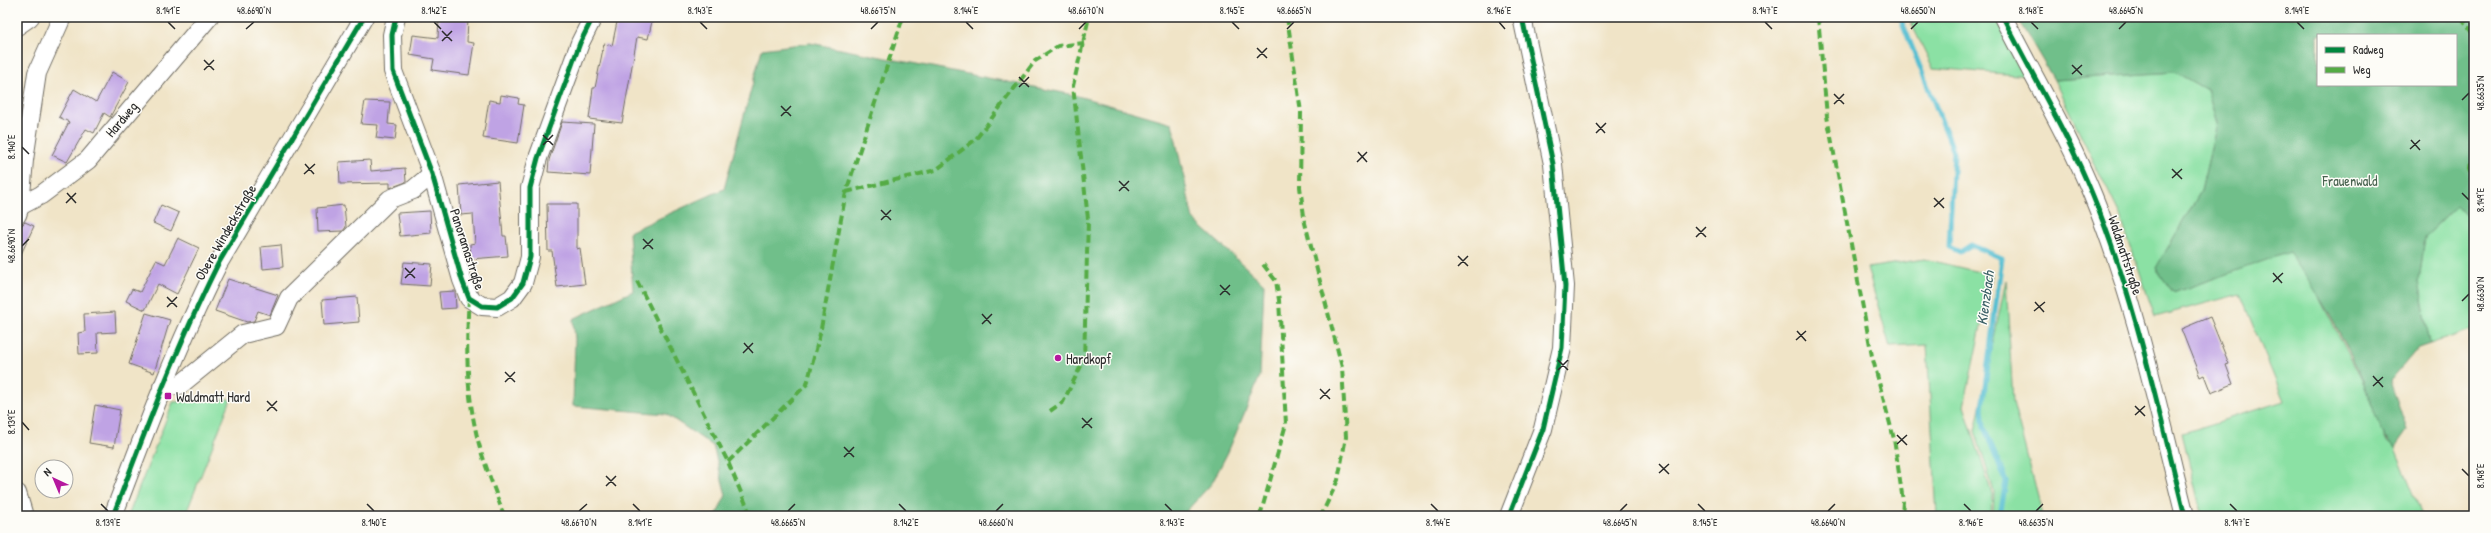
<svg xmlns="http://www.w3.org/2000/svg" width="2491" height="533" viewBox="0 0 2491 533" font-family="'Patrick Hand',sans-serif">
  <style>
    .green { fill: #8be1a4; stroke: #5b8668 }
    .forest { fill: #70bf8a; stroke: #4e755a; fill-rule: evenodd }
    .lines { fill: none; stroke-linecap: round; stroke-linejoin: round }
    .stream { stroke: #56bfd2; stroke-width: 5 }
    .building { fill: #bfa3e4 }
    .minor-casing { stroke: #706c62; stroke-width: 20 }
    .minor { stroke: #fff; stroke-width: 18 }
    .quiet { stroke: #54ab44; stroke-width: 4; stroke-dasharray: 8 4; stroke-linecap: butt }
    .cycleway-casing { stroke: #fdfcf7; stroke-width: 8 }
    .cycleway { stroke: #00873e; stroke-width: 5 }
    .ticks { fill: none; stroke: #2b2b2b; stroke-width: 1.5 }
    .poi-dot { fill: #b5179e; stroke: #fdfcf7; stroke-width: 1.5 }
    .labels { text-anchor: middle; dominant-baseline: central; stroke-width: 3; stroke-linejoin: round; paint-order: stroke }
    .street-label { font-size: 14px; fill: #2b2b2b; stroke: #fdfcf7 }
    .park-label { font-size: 14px; fill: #48624f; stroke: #fdfcf7 }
    .poi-label { font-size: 14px; fill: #2b2b2b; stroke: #fdfcf7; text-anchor: start }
    .water-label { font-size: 15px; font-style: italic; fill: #3a5f65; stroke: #fdfcf7 }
    .neatline { fill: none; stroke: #2b2b2b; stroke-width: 1.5 }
    .ticks-label { font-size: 10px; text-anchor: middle; fill: #2b2b2b }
  </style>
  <rect width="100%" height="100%" fill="#fdfcf7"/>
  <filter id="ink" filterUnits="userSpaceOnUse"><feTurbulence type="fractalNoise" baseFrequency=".025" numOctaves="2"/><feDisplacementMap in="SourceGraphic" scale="8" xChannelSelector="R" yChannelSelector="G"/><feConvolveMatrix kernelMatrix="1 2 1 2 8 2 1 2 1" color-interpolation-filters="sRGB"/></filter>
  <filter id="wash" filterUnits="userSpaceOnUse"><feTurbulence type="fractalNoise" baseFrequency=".012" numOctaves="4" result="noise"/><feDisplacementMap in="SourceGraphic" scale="16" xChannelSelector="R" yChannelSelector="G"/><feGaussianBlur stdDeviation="0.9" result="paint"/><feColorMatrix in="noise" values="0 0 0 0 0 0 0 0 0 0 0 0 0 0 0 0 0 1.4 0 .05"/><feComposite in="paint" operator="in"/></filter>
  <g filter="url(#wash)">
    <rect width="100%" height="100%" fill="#f0e4c7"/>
    <g class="green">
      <path d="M1908,17H1999L2029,76L1933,68Z"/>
      <path d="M2175,72L2207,90L2217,123L2201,191L2156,268L2173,293L2289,251L2312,284L2365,386L2385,439L2395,448L2423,516H2202L2182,433L2284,401L2240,294L2155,317L2119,213L2054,80Z"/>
      <path d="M2457,206L2474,224V329L2430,344L2419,281L2425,237Z"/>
      <path d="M1924,259L1992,275L1964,406L1992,494L1991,516H1937L1927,345L1890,347L1867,268Z"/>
      <path d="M2006,280L2013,402L2043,516H1993L1994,492L1975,431Z"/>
      <path d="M231,399L185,516H128L173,402Z"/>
    </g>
    <g class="forest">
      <path d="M2017,17H2474V224L2457,206L2425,237L2419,281L2430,344L2418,348L2390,381L2407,431L2395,448C2377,432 2374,407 2365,385C2344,339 2319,292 2289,252L2173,293L2156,268L2201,191L2217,123L2207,90L2175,72L2054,80ZM2318,35H2456V85H2318Z"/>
      <path d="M810,43L1074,95L1172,123L1193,219L1264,284L1260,376L1228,452L1212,483L1182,516H716L726,495L713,446L666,414L573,406L575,339L573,319L633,291L629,232L724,189L762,49Z"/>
    </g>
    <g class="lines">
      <path class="stream" d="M1900,17L1954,152L1949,247L1960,252L1971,245L2002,258L1982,409L1984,427L2006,481L2000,516"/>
    </g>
    <g id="blocks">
      <g class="building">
        <path d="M439,17H468L467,42L474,43L469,75L432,70L434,59L410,55L413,35L438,38Z"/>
        <path d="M618,17H653L648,39L637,37L622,123L589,119L593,88H595L604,44L612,46Z"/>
        <path d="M112,72L129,82L110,117L104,113L94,133L86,129L67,162L52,155L69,122L59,117L74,89L96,102Z"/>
        <path d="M501,95L519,98L518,104L524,105L518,143L483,138L489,100L500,102Z"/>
        <path d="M365,101L390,102L388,124L397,125L395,140L376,138L378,125L361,124Z"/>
        <path d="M562,122L594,124L590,175L548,172L549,160Z"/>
        <path d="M370,160L371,171L405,168L406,182L390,188V183L340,184L339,162Z"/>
        <path d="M498,181L503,236H506L508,256L471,259L470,244L475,243L473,214L461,215L459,185Z"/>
        <path d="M547,204H577V249L580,248L585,284L557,287L552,251H548Z"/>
        <path d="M161,205L179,213L171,231L153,223Z"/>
        <path d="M344,205L346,227L343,231L318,232L317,208Z"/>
        <path d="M430,211L431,233L400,236L397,213Z"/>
        <path d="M25,222L34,226L17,263V230Z"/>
        <path d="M178,238L199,248L177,294L158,284L145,310L126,301L132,289L140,292L156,260L165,264Z"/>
        <path d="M281,245L283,267L263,269L261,247Z"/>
        <path d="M404,262L432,264L430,286L401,284Z"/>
        <path d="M228,279L278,295L270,315L258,311L254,321L247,322L215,311Z"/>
        <path d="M455,291L456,308L441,309L439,292Z"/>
        <path d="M357,297L359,322L324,325L322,300Z"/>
        <path d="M115,312L116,332L97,333L98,353L79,354L78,333L85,332L84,314Z"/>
        <path d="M146,313L170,320L154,373L129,364Z"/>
        <path d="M2210,317L2229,364L2226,365L2233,384L2211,393L2204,375L2200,377L2181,329Z"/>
        <path d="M95,405L120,410L114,447L89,443Z"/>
      </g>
    </g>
  </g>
  <g filter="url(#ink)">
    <use href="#blocks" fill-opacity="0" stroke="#706c62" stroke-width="1"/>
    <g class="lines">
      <g class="minor-casing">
        <g id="minor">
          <path d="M396,17L392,35L393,71L432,174L462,280L469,298L482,306L497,307L512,298L523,283L530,257V188L538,158L580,43L593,17"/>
          <path d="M2003,17C2033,77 2068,134 2093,196C2135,298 2158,409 2185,516"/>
          <path d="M17,26L30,17"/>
          <path d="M20,206L41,195L88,160L209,17"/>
          <path d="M17,215L20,206L24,160L37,73L62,17"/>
          <path d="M162,387L180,385L243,334L276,326L289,298L390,199L413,190L432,174"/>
          <path d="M17,493L24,516"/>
          <path d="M113,516C145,431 177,346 218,264L364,17"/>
          <path d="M1509,516L1543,429L1562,348L1565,286L1553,164L1522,17"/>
        </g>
      </g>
      <use href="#minor" class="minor"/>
      <g class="quiet">
        <path d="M1287,17L1301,112L1300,187L1305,223L1342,367L1346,437L1338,480L1321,516"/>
        <path d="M1818,17L1827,116L1872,356L1894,439L1903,501L1902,516"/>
        <path d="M2461,17L2474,34"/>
        <path d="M2474,140L2469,168L2474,185"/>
        <path d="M846,192L936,170L976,139L1035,61L1058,46L1084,43"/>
        <path d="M637,281L728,462L751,516"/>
        <path d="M469,298C466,343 466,387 476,432C482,460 495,489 504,516"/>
        <path d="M1050,411L1063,402L1084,360L1088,219L1073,86L1089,17"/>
        <path d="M728,462L807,384L820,334L846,192L903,17"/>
        <path d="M1260,516L1286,424L1279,300L1276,281L1262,263"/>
      </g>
      <g class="cycleway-casing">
        <g id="cycleway">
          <path d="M396,17L392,35L393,71L432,174L462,280L469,298L482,306L497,307L512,298L523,283L530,257V188L538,158L580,43L593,17"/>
          <path d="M2003,17C2033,77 2068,134 2093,196C2135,298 2158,409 2185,516"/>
          <path d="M113,516C145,431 177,346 218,264L364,17"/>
          <path d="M1509,516L1543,429L1562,348L1565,286L1553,164L1522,17"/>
        </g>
      </g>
      <use href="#cycleway" class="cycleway"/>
    </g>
  </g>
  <path class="ticks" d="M168,22L175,29M434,22L441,29M700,22L707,29M966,22L973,29M1232,22L1239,29M1499,22L1505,29M1765,22L1772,29M2031,22L2038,29M2297,22L2304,29M246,29L254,22M871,29L878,22M1079,29L1086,22M1287,29L1294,22M1911,29L1918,22M2119,29L2126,22M442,31L452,41M442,41L452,31M1257,48L1267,58M1257,58L1267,48M204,60L214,70M2072,65L2082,75M204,70L214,60M2072,74L2082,65M1019,77L1029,87M1019,87L1029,77M1834,94L1844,104M2462,100L2469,93M1834,104L1844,94M781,106L791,116M781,116L791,106M1596,123L1605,133M1596,133L1606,123M543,135L553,145M2411,140L2420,150M543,145L553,135M22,147L29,154M2410,149L2420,140M1358,152L1367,162M1357,162L1367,152M305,164L314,174M2172,169L2182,179M304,174L315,164M2172,178L2182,169M1119,181L1129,191M1119,191L1129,181M67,193L76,203M2462,193L2469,200M1934,198L1944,208M66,203L76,193M1934,207L1944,198M881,210L891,220M881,220L891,210M1696,227L1706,237M1696,237L1706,227M643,239L653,249M22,246L29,239M643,249L653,239M1458,256L1468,266M1458,266L1468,256M405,268L415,278M2273,273L2282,283M405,278L415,268M2273,282L2283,273M1220,285L1230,295M1220,295L1230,285M167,297L177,307M2462,301L2469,294M2035,302L2044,312M167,307L177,297M2034,311L2045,302M982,314L991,324M982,324L992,314M1797,331L1806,341M1796,340L1806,331M744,343L753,353M743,353L753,343M1558,360L1568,370M1558,370L1568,360M505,372L515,382M2373,376L2383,387M505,382L515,372M2373,386L2383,377M1320,389L1330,399M1320,399L1330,389M267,401L277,411M2135,406L2145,416M267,411L277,401M2135,415L2145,406M1082,418L1092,428M22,422L29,430M1082,428L1092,418M1897,435L1907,445M1897,444L1907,435M844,447L854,457M844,457L854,447M1659,464L1669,474M2462,469L2469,476M1659,473L1669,464M606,476L616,486M606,486L616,476M101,504L108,511M367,504L374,511M633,504L640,511M899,504L906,511M1165,504L1172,511M1431,504L1438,511M1698,504L1705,511M1964,504L1971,511M2230,504L2237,511M579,511L587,504M788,511L795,504M996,511L1003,504M1620,511L1627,504M1828,511L1835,504M2036,511L2043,504"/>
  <g class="poi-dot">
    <circle cx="1058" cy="358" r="4"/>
    <rect x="164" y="392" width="8" height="8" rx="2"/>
  </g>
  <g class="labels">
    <g class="street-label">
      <text transform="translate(121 119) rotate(-50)">Hardweg</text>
      <text transform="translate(225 232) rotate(-60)">Obere Windeckstraße</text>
      <text transform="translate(468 249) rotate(72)">Panoramastraße</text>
      <text transform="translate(2126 255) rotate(72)">Waldmattstraße</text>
    </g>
    <g class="park-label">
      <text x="2350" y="180">Frauenwald</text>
    </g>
    <g class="poi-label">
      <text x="1066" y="358">Hardkopf</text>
      <text x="176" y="396">Waldmatt Hard</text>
    </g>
    <g class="water-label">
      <text transform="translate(1985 298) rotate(-82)">Kienzbach</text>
    </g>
  </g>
  <rect width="2491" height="533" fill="none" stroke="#fdfcf7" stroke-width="44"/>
  <rect x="2317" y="34" width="140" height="52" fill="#fdfcf7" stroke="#a9a8a5"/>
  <rect x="2325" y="47" width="20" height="6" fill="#00873e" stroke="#a9a8a5"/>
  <text x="2353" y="54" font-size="12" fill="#2b2b2b">Radweg</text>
  <rect x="2325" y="67" width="20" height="6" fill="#54ab44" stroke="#a9a8a5"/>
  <text x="2353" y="74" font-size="12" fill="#2b2b2b">Weg</text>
  <g transform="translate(54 479) rotate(316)"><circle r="19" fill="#fdfcf7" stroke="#a9a8a5"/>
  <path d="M0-3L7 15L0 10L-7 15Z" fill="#b5179e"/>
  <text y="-6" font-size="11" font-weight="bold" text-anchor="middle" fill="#2b2b2b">N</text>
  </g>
  <rect x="22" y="22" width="2447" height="489" class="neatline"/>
  <g class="ticks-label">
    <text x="168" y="14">8.141°E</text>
    <text x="254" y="14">48.6690°N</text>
    <text x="434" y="14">8.142°E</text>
    <text x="700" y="14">8.143°E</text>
    <text x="878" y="14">48.6675°N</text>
    <text x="966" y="14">8.144°E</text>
    <text x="1086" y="14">48.6670°N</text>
    <text x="1232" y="14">8.145°E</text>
    <text x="1294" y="14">48.6665°N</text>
    <text x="1499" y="14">8.146°E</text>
    <text x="1765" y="14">8.147°E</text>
    <text x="1918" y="14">48.6650°N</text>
    <text x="2031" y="14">8.148°E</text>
    <text x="2126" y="14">48.6645°N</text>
    <text x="2297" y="14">8.149°E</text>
    <text transform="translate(2480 93) rotate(-90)" y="4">48.6635°N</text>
    <text transform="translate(11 147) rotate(-90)" y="4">8.140°E</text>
    <text transform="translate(2480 200) rotate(-90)" y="4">8.149°E</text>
    <text transform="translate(11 246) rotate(-90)" y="4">48.6690°N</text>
    <text transform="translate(2480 294) rotate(-90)" y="4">48.6630°N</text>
    <text transform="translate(11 422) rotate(-90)" y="4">8.139°E</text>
    <text transform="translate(2480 476) rotate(-90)" y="4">8.148°E</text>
    <text x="108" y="526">8.139°E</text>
    <text x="374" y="526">8.140°E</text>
    <text x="579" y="526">48.6670°N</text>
    <text x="640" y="526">8.141°E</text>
    <text x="788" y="526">48.6665°N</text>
    <text x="906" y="526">8.142°E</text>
    <text x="996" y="526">48.6660°N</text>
    <text x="1172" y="526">8.143°E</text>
    <text x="1438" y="526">8.144°E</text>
    <text x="1620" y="526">48.6645°N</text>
    <text x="1705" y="526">8.145°E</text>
    <text x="1828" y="526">48.6640°N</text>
    <text x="1971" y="526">8.146°E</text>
    <text x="2036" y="526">48.6635°N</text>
    <text x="2237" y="526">8.147°E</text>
  </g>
</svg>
